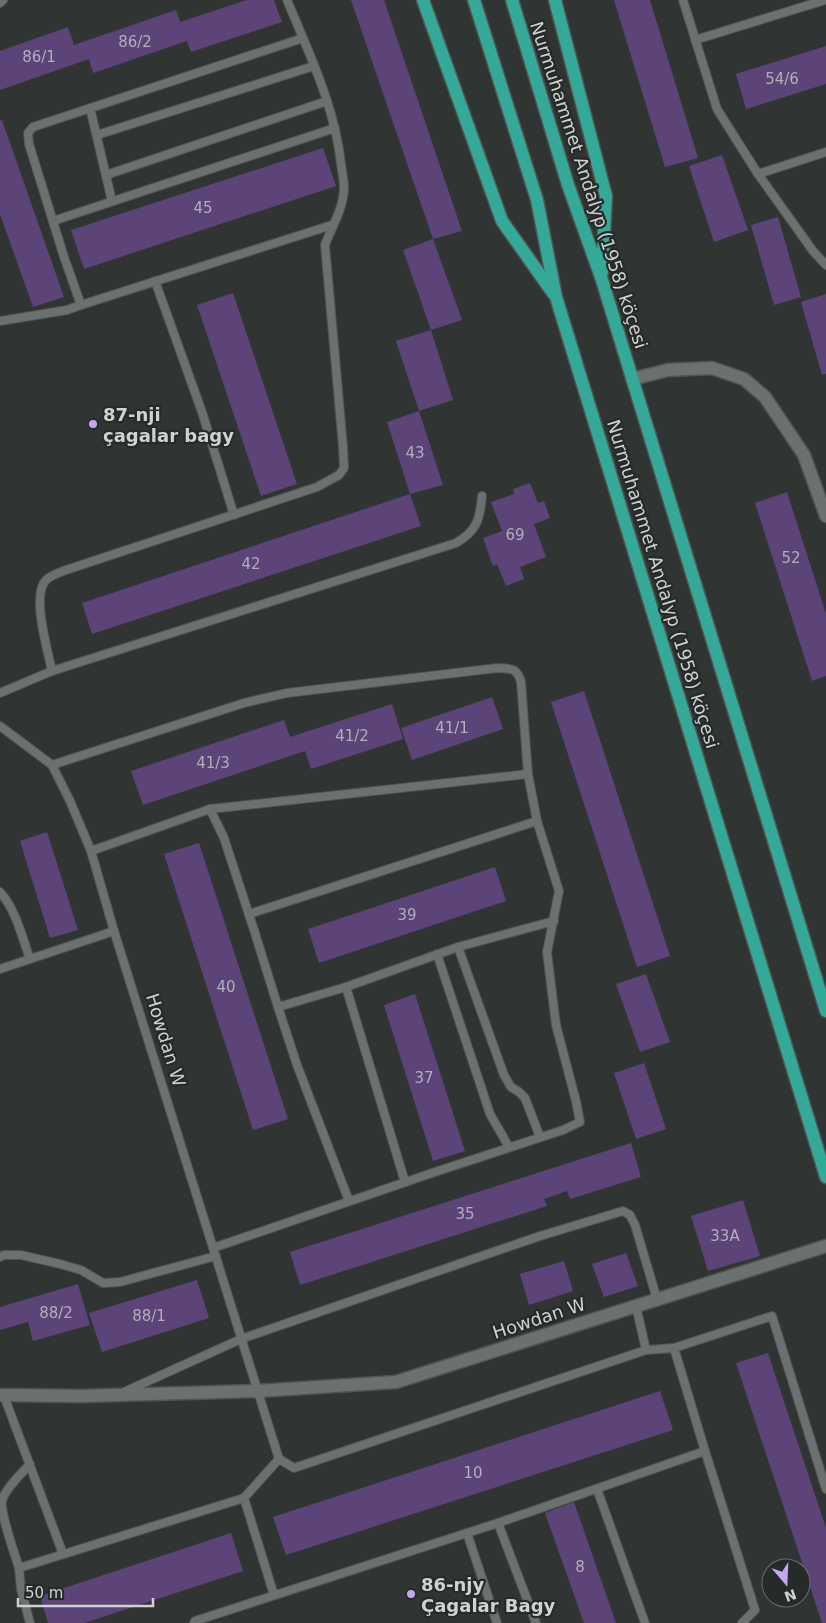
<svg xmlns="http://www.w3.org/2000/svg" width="826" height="1623" viewBox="0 0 826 1623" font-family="'DejaVu Sans',sans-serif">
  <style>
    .building { fill: #5c4478 }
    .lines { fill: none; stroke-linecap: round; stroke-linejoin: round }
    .service-casing { stroke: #4f5352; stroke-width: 10 }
    .minor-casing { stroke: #4f5352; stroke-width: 15 }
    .primary-casing { stroke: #4f5352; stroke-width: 15 }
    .service { stroke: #6b7170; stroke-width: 8 }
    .minor { stroke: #6b7170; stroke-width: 12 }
    .primary { stroke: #34a997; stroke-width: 12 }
    .poi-dot { fill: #c6a6f0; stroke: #262b2a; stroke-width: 2 }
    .labels { text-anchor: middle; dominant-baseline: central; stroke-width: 4.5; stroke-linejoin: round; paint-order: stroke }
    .number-label { font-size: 15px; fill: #b2aebb }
    .street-label { font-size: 18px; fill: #cfd2d1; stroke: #262b2a }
    .poi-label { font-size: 18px; font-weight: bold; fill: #cfd2d1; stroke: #262b2a; text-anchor: start }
  </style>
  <rect width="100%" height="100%" fill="#303534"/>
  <g class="building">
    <path d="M247,0H274L282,22L191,52L187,41L93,73L89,59L0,90V51L68,27L74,45L176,10L180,22Z"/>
    <path d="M351,0H384L462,231L433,239Z"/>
    <path d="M614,0H650L698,158L665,167Z"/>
    <path d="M826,46V84L746,109L736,74Z"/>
    <path d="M2,120L64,297L33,307L0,214V121Z"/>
    <path d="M323,148L336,186L84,269L71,230Z"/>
    <path d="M722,155L748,230L714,242L689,166Z"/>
    <path d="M778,217L801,297L774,305L751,225Z"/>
    <path d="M433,239L462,320L431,330L403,250Z"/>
    <path d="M233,293L297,484L261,496L197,305Z"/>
    <path d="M826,294V374L822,375L801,302Z"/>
    <path d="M431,330L453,400L419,411L396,341Z"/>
    <path d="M419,411L443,485L410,494L387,422Z"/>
    <path d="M530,483L538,503L544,501L550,518L534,524L546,557L520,567L524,579L506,586L497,564L493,566L483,538L502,531L491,502L514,494L513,489Z"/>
    <path d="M787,492L826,614V676L812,681L755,503Z"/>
    <path d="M410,494L421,526L92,634L82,603Z"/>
    <path d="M584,691L670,956L637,967L551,702Z"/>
    <path d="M492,697L503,729L412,760L401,728Z"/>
    <path d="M392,704L403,739L311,769L305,751L143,805L131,771L284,720L290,737Z"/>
    <path d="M47,832L78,930L50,938L20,841Z"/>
    <path d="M199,843L288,1119L253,1130L164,854Z"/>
    <path d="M495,867L506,901L319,963L308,929Z"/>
    <path d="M646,974L670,1042L640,1052L616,984Z"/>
    <path d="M415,994L465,1151L433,1161L384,1005Z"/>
    <path d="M644,1063L666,1129L636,1139L614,1073Z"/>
    <path d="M631,1143L641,1177L570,1199L567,1191L544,1199L547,1206L300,1285L290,1252Z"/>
    <path d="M743,1200L760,1256L708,1271L691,1216Z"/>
    <path d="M626,1253L638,1286L604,1297L592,1264Z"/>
    <path d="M564,1261L573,1291L529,1305L520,1274Z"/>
    <path d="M197,1280L209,1318L102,1352L89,1313Z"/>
    <path d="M78,1284L90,1325L33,1341L28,1322L0,1330V1307Z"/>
    <path d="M768,1353L826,1528V1623H822L736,1363Z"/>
    <path d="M660,1391L673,1430L286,1555L273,1517Z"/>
    <path d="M574,1502L616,1623H584L545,1513Z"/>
    <path d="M231,1533L243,1571L84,1623H48L40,1596Z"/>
  </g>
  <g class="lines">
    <g class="service-casing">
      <g id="service">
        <path d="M683,0L717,109L758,174L813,251L826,265"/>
        <path d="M0,3L3,0"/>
        <path d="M695,40L825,0"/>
        <path d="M90,108L112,201"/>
        <path d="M97,135L314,66"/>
        <path d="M758,174L826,152"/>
        <path d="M106,175L327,101"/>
        <path d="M53,221L335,128"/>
        <path d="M155,281L202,412L234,515"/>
        <path d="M81,305L332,225"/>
        <path d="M0,321L67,310L81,305L64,257L29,144L28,133L33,127L303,38"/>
        <path d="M52,671C48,651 31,595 46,580C50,576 58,573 63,571L317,487L339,475L344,468L343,447L325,245C332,226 344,208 344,187C344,180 342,172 341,164C335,107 309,53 287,0"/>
        <path d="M0,693L52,671L456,543C477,531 480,519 482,496"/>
        <path d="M0,726L52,765L70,801L91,851L114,931L279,1459L244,1498L274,1595"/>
        <path d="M52,765L244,703L287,693L497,668C510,669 517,667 521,682L528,774L537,821L559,891L547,952L556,1025L576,1101L580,1122L563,1130L432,1173L213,1248"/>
        <path d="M210,809L528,774"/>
        <path d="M91,851L210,809L224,838L254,930L278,1007L346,987L405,1182"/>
        <path d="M0,892C16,910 22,937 30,959"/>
        <path d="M249,914L537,821"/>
        <path d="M458,947L504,1075L511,1087L519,1092L525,1098L540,1137"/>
        <path d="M437,954L490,1114L509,1147"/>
        <path d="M0,969L114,931"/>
        <path d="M346,987L458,947L554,921"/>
        <path d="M278,1007L297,1065L349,1201"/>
        <path d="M0,1257L4,1255H21L60,1264L81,1270L103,1283L120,1282L216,1256"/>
        <path d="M636,1306L646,1350L674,1348L705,1451L755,1610L742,1623"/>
        <path d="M674,1348L772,1316L826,1489"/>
        <path d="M124,1392L241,1339L540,1236L623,1211L630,1215L635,1225L657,1299"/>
        <path d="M4,1396L63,1554"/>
        <path d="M279,1459L294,1468L646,1350"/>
        <path d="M597,1489L645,1623"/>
        <path d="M498,1523L536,1623"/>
        <path d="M467,1533L497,1623"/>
        <path d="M19,1568C15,1554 0,1514 2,1501C4,1490 22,1473 30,1464"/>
        <path d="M30,1623L21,1589L19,1568L244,1498"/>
        <path d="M194,1623L195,1621L498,1523L705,1451"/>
      </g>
    </g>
    <g class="minor-casing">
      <g id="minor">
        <path d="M632,379L668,370L712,368L744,379L765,397L804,455L826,516"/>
        <path d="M0,1395L81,1396L257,1391L396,1382L826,1246"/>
      </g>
    </g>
    <g class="primary-casing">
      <g id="primary">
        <path d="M423,0L502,221L553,293"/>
        <path d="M474,0L537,200L556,297L826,1177"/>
        <path d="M512,0L568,185L602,280L826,1011"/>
        <path d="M555,0L606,196L602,272"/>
      </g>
    </g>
    <use href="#service" class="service"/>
    <use href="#minor" class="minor"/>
    <use href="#primary" class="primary"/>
  </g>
  <g class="poi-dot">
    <circle cx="93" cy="424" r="5"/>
    <circle cx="411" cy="1594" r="5"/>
  </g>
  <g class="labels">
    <g class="number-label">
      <text x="135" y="42">86/2</text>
      <text x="39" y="57">86/1</text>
      <text x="782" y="79">54/6</text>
      <text x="203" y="208">45</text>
      <text x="415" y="453">43</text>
      <text x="515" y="535">69</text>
      <text x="791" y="558">52</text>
      <text x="251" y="564">42</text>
      <text x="452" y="728">41/1</text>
      <text x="352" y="736">41/2</text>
      <text x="213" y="763">41/3</text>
      <text x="407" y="915">39</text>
      <text x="226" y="987">40</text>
      <text x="424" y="1078">37</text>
      <text x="465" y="1214">35</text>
      <text x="725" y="1236">33A</text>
      <text x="56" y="1313">88/2</text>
      <text x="149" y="1316">88/1</text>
      <text x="473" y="1473">10</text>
      <text x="580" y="1567">8</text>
    </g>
    <g class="street-label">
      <text transform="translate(589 185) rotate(72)">Nurmuhammet Andalyp (1958) köçesi</text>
      <text transform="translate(663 584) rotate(73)">Nurmuhammet Andalyp (1958) köçesi</text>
      <text transform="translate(166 1040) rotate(73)">Howdan W</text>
      <text transform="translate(539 1318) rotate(-18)">Howdan W</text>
    </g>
    <g class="poi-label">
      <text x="103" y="414">87-nji<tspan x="103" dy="21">çagalar bagy</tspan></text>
      <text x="421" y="1584">86-njy<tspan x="421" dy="21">Çagalar Bagy</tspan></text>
    </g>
  </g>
  <g transform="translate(786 1583) rotate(161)"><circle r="24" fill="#262b2a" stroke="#6a6e6d"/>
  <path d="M0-4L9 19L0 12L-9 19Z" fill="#c6a6f0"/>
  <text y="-8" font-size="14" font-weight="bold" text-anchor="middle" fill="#cfd2d1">N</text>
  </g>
  <path d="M18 1598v8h135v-8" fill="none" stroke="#cfd2d1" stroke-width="2.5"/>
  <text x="25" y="1598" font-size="15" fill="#cfd2d1" stroke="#262b2a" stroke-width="4" paint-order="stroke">50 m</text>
</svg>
